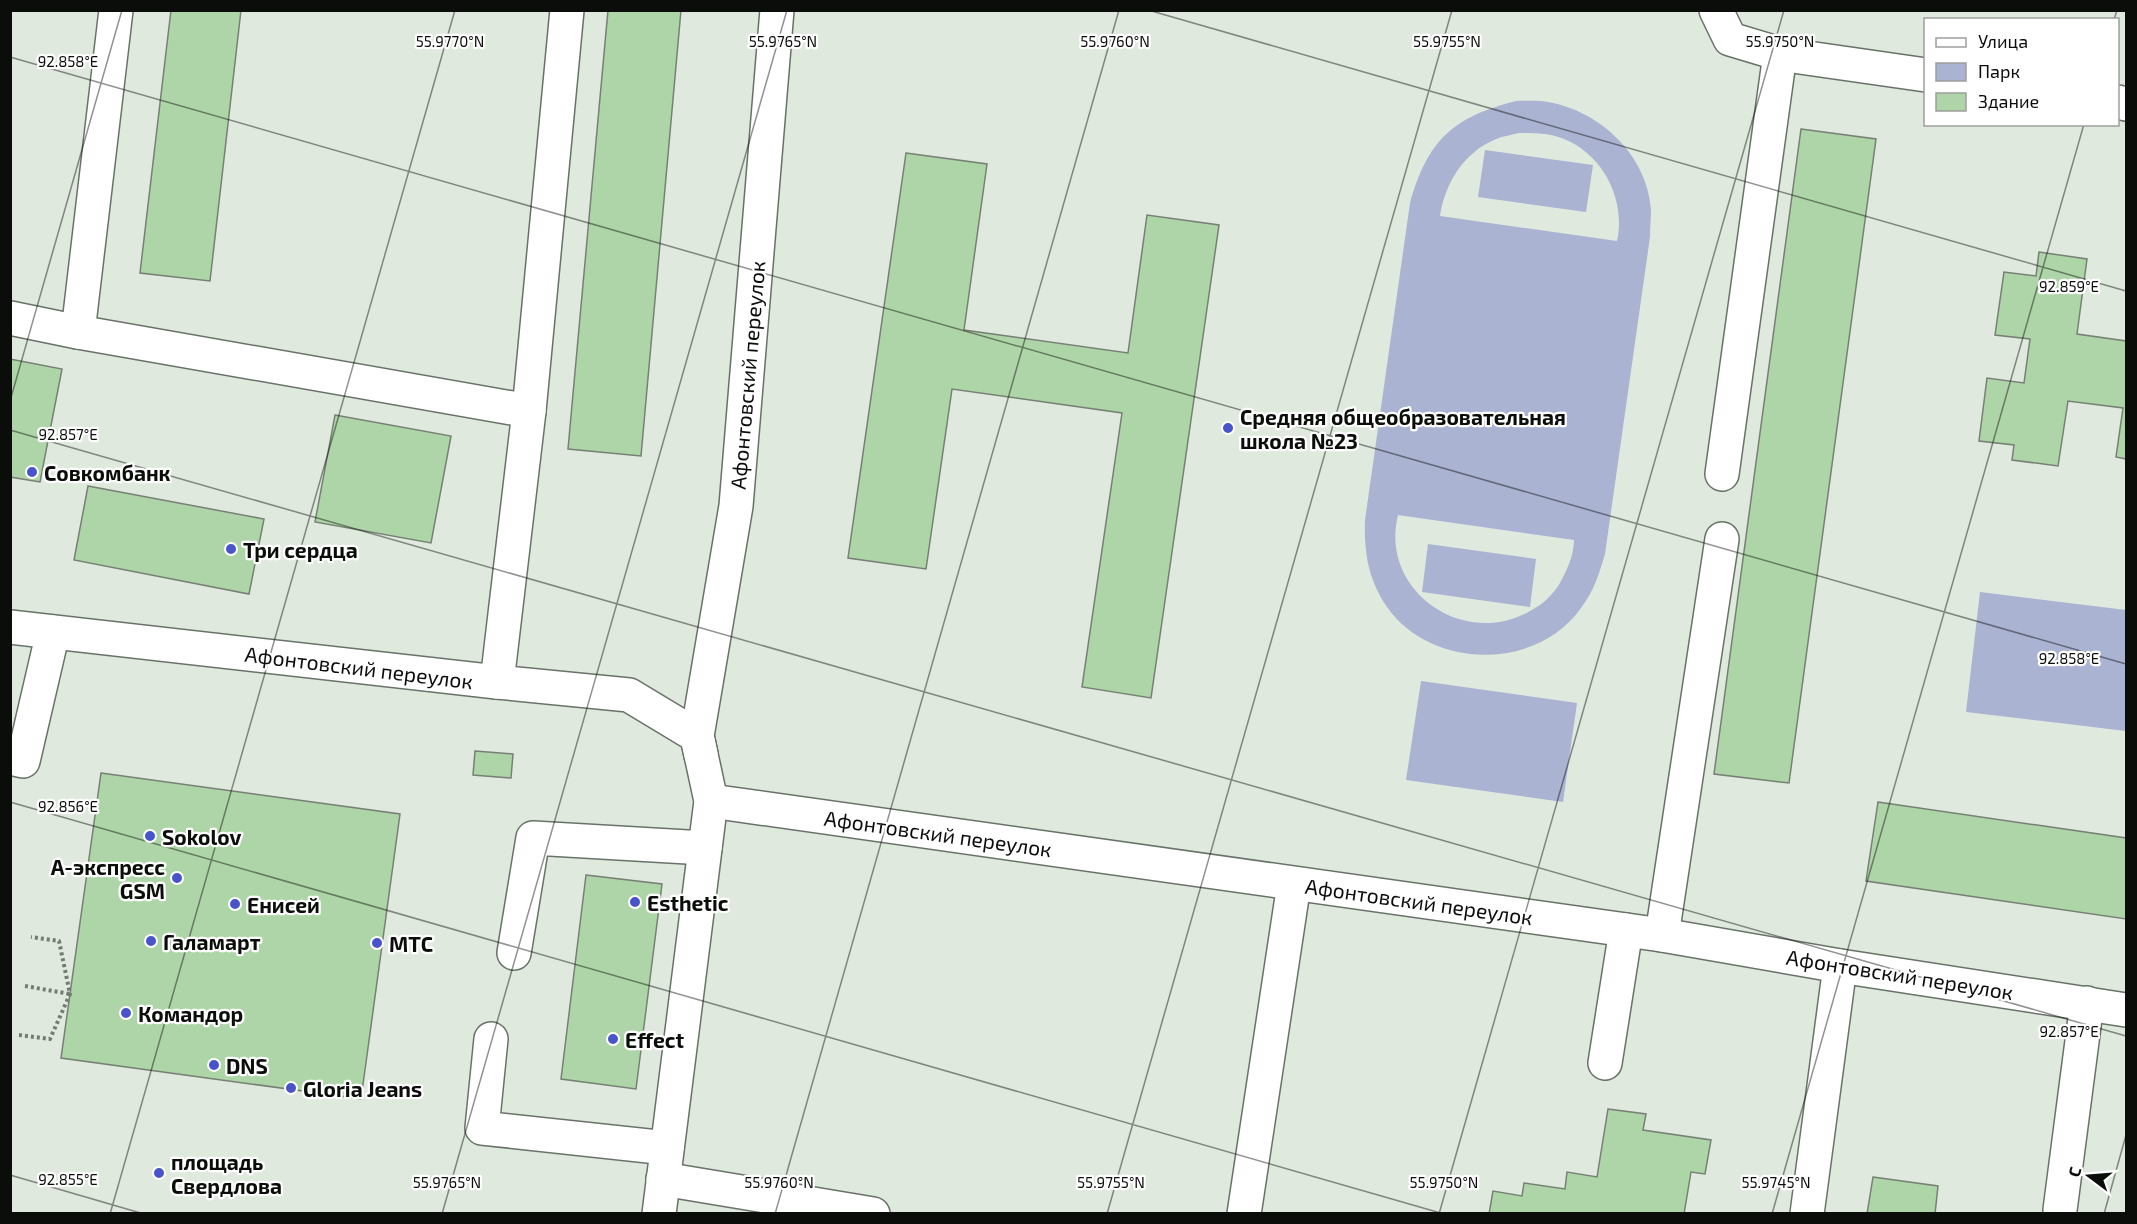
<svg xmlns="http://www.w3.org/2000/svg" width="2137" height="1224" viewBox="0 0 2137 1224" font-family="'Exo 2',sans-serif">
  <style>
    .green { fill: #abb3d3; fill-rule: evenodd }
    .building { fill: #aed5a7; stroke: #778075; stroke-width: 1.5 }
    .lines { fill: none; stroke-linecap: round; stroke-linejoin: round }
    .minor-casing { stroke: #697268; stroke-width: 36 }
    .path { stroke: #747b73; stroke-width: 4; stroke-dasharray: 3 3; stroke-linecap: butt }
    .minor { stroke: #fff; stroke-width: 33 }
    .ticks { fill: none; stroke: #0a0d0a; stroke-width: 1.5; stroke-opacity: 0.45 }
    .poi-dot { fill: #4a54ca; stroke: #fff; stroke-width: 2 }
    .labels { text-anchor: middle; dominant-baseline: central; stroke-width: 4.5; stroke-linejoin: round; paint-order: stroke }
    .street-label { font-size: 21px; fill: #0a0d0a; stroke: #fff }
    .poi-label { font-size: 21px; font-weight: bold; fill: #0a0d0a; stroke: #fff; text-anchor: start }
    .ticks-label { font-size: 15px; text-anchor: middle; fill: #0a0d0a; stroke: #fff; stroke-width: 4.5; stroke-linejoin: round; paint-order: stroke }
  </style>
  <rect width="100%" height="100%" fill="#dfe9dd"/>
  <g class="green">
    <path d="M1516,101C1526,101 1538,100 1548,102C1600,111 1647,155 1651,209C1651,218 1650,228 1650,237L1605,554C1599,574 1594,591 1581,608C1537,671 1431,670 1387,607C1368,579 1364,552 1365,520L1410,203C1428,140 1453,117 1516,101ZM1519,133C1535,133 1550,133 1564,139C1604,155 1626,201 1617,241L1440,216C1445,183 1464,152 1496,139C1503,136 1512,135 1519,133ZM1398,515L1574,540C1574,555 1567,570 1560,583C1553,595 1542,605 1530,611C1464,649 1379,591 1398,515Z"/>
    <path d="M1485,150L1593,165L1586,212L1478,197Z"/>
    <path d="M1428,544L1536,559L1530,607L1422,592Z"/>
    <path d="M1980,592L2126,610V731L1966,712Z"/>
    <path d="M1421,681L1577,703L1563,802L1406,780Z"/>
  </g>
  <g class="building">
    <path d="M171,10H241L210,281L140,273Z"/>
    <path d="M608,10H681L641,456L568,449Z"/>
    <path d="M1801,129L1876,139L1789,783L1714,774Z"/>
    <path d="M906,153L987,164L964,330L1128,353L1147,215L1219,225L1151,698L1082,687L1122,413L952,389L926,569L848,558Z"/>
    <path d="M2039,252L2087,259L2077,334L2126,341V459L2116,457L2123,408L2068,401L2058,466L2012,460L2014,445L1979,441L1987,378L2024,383L2030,339L1995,335L2004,272L2036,276Z"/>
    <path d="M10,359L62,369L40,482L10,477Z"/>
    <path d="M335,415L451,436L431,543L315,522Z"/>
    <path d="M88,486L264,519L249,594L74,560Z"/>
    <path d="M475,751L513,754L511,778L473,775Z"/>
    <path d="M101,773L400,814L361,1099L61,1058Z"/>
    <path d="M1878,802L2126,838V919L1866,881Z"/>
    <path d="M586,875L662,884L636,1089L561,1079Z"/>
    <path d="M1608,1109L1646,1114L1643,1130L1711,1140L1705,1174L1691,1172L1684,1214H1489L1493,1191L1522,1196L1524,1183L1565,1189L1567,1172L1597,1177Z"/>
    <path d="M1873,1177L1938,1186L1935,1214H1867Z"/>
  </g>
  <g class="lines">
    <g class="minor-casing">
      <g id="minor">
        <path d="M1716,10L1730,39L1780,54L1926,75"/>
        <path d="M2118,102L2126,104"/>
        <path d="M10,318L78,332L529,411"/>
        <path d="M78,332L116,10"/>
        <path d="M1722,474L1780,54"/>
        <path d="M10,627L497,682L629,695L697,736L711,801L659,1214"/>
        <path d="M497,682L529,411L567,10"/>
        <path d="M701,755L697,736L736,506L777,10"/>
        <path d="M10,758L23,761L53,632"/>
        <path d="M711,801L1662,935L1840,966L2126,1010"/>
        <path d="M1662,935L1722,539"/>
        <path d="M514,953L533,838L705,848"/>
        <path d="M491,1039L482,1128L667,1148"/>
        <path d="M1605,1063L1626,930"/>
        <path d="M663,1179L873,1214"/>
        <path d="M2060,1210L2087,1003"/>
        <path d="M1244,1214L1294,884"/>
        <path d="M1807,1214L1840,966"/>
      </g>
    </g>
    <g class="path">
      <path d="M25,986L70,994"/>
      <path d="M19,1035L50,1039L70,994L59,941L31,937"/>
    </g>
    <use href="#minor" class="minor"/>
  </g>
  <path class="ticks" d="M1148,10L2126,291M2114,20L2117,10M10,57L2126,664M10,401L122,10M10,430L2126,1036M10,802L1444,1214M10,1175L144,1214M110,1214L455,10M442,1214L787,10M775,1214L1119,10M1107,1214L1452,10M1439,1214L1784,10M1772,1214L2084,124M2104,1214L2126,1135"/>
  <g class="poi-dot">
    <circle cx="1228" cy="428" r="6"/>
    <circle cx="32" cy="472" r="6"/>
    <circle cx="231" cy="549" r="6"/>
    <circle cx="150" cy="836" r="6"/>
    <circle cx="177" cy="878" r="6"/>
    <circle cx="635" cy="902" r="6"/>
    <circle cx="235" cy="904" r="6"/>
    <circle cx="151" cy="941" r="6"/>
    <circle cx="377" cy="943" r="6"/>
    <circle cx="126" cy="1013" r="6"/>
    <circle cx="613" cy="1039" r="6"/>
    <circle cx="214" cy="1065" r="6"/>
    <circle cx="291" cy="1088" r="6"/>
    <circle cx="159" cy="1173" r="6"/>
  </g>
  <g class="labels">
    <g class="street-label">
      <text transform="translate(747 375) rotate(-85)">Афонтовский переулок</text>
      <text transform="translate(359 667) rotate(7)">Афонтовский переулок</text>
      <text transform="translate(938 833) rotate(8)">Афонтовский переулок</text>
      <text transform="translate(1419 901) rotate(8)">Афонтовский переулок</text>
      <text transform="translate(1900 974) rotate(9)">Афонтовский переулок</text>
    </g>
    <g class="poi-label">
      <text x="1240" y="416">Средняя общеобразовательная<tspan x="1240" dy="24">школа №23</tspan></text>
      <text x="44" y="472">Совкомбанк</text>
      <text x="243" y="549">Три сердца</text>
      <text x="162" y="836">Sokolov</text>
      <text x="165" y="866" text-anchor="end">А-экспресс<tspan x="165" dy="24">GSM</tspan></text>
      <text x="647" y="902">Esthetic</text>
      <text x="247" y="904">Енисей</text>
      <text x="163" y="941">Галамарт</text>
      <text x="389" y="943">МТС</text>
      <text x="138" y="1013">Командор</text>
      <text x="625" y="1039">Effect</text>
      <text x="226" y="1065">DNS</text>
      <text x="303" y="1088">Gloria Jeans</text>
      <text x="171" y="1161">площадь<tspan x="171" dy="24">Свердлова</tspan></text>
    </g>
  </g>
  <g class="ticks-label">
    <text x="450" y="47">55.9770°N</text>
    <text x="783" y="47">55.9765°N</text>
    <text x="1115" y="47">55.9760°N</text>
    <text x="1447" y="47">55.9755°N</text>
    <text x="1780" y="47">55.9750°N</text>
    <text x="68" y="67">92.858°E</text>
    <text x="2069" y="292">92.859°E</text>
    <text x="68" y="440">92.857°E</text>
    <text x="2069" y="664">92.858°E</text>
    <text x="68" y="812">92.856°E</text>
    <text x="2069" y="1037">92.857°E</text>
    <text x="68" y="1185">92.855°E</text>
    <text x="447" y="1188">55.9765°N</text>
    <text x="779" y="1188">55.9760°N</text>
    <text x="1111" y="1188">55.9755°N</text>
    <text x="1444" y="1188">55.9750°N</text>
    <text x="1776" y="1188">55.9745°N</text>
  </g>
  <rect width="2137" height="1224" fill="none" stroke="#0a0d0a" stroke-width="24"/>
  <rect x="1924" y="18" width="195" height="108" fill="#ffffff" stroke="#9d9e9d" stroke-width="1.5"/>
  <rect x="1936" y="38" width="30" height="9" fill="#ffffff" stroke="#9d9e9d" stroke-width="1.5"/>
  <text x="1978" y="48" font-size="18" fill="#0a0d0a">Улица</text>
  <rect x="1936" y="63" width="30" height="18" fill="#abb3d3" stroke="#9d9e9d" stroke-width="1.5"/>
  <text x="1978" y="78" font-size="18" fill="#0a0d0a">Парк</text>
  <rect x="1936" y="93" width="30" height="18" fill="#aed5a7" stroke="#9d9e9d" stroke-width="1.5"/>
  <text x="1978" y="108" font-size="18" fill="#0a0d0a">Здание</text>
  <g transform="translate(2089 1176) rotate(286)" stroke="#ffffff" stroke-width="4.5" paint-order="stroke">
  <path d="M0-4.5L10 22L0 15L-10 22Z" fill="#0a0d0a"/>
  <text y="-9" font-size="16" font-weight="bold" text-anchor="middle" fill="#0a0d0a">С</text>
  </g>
</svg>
